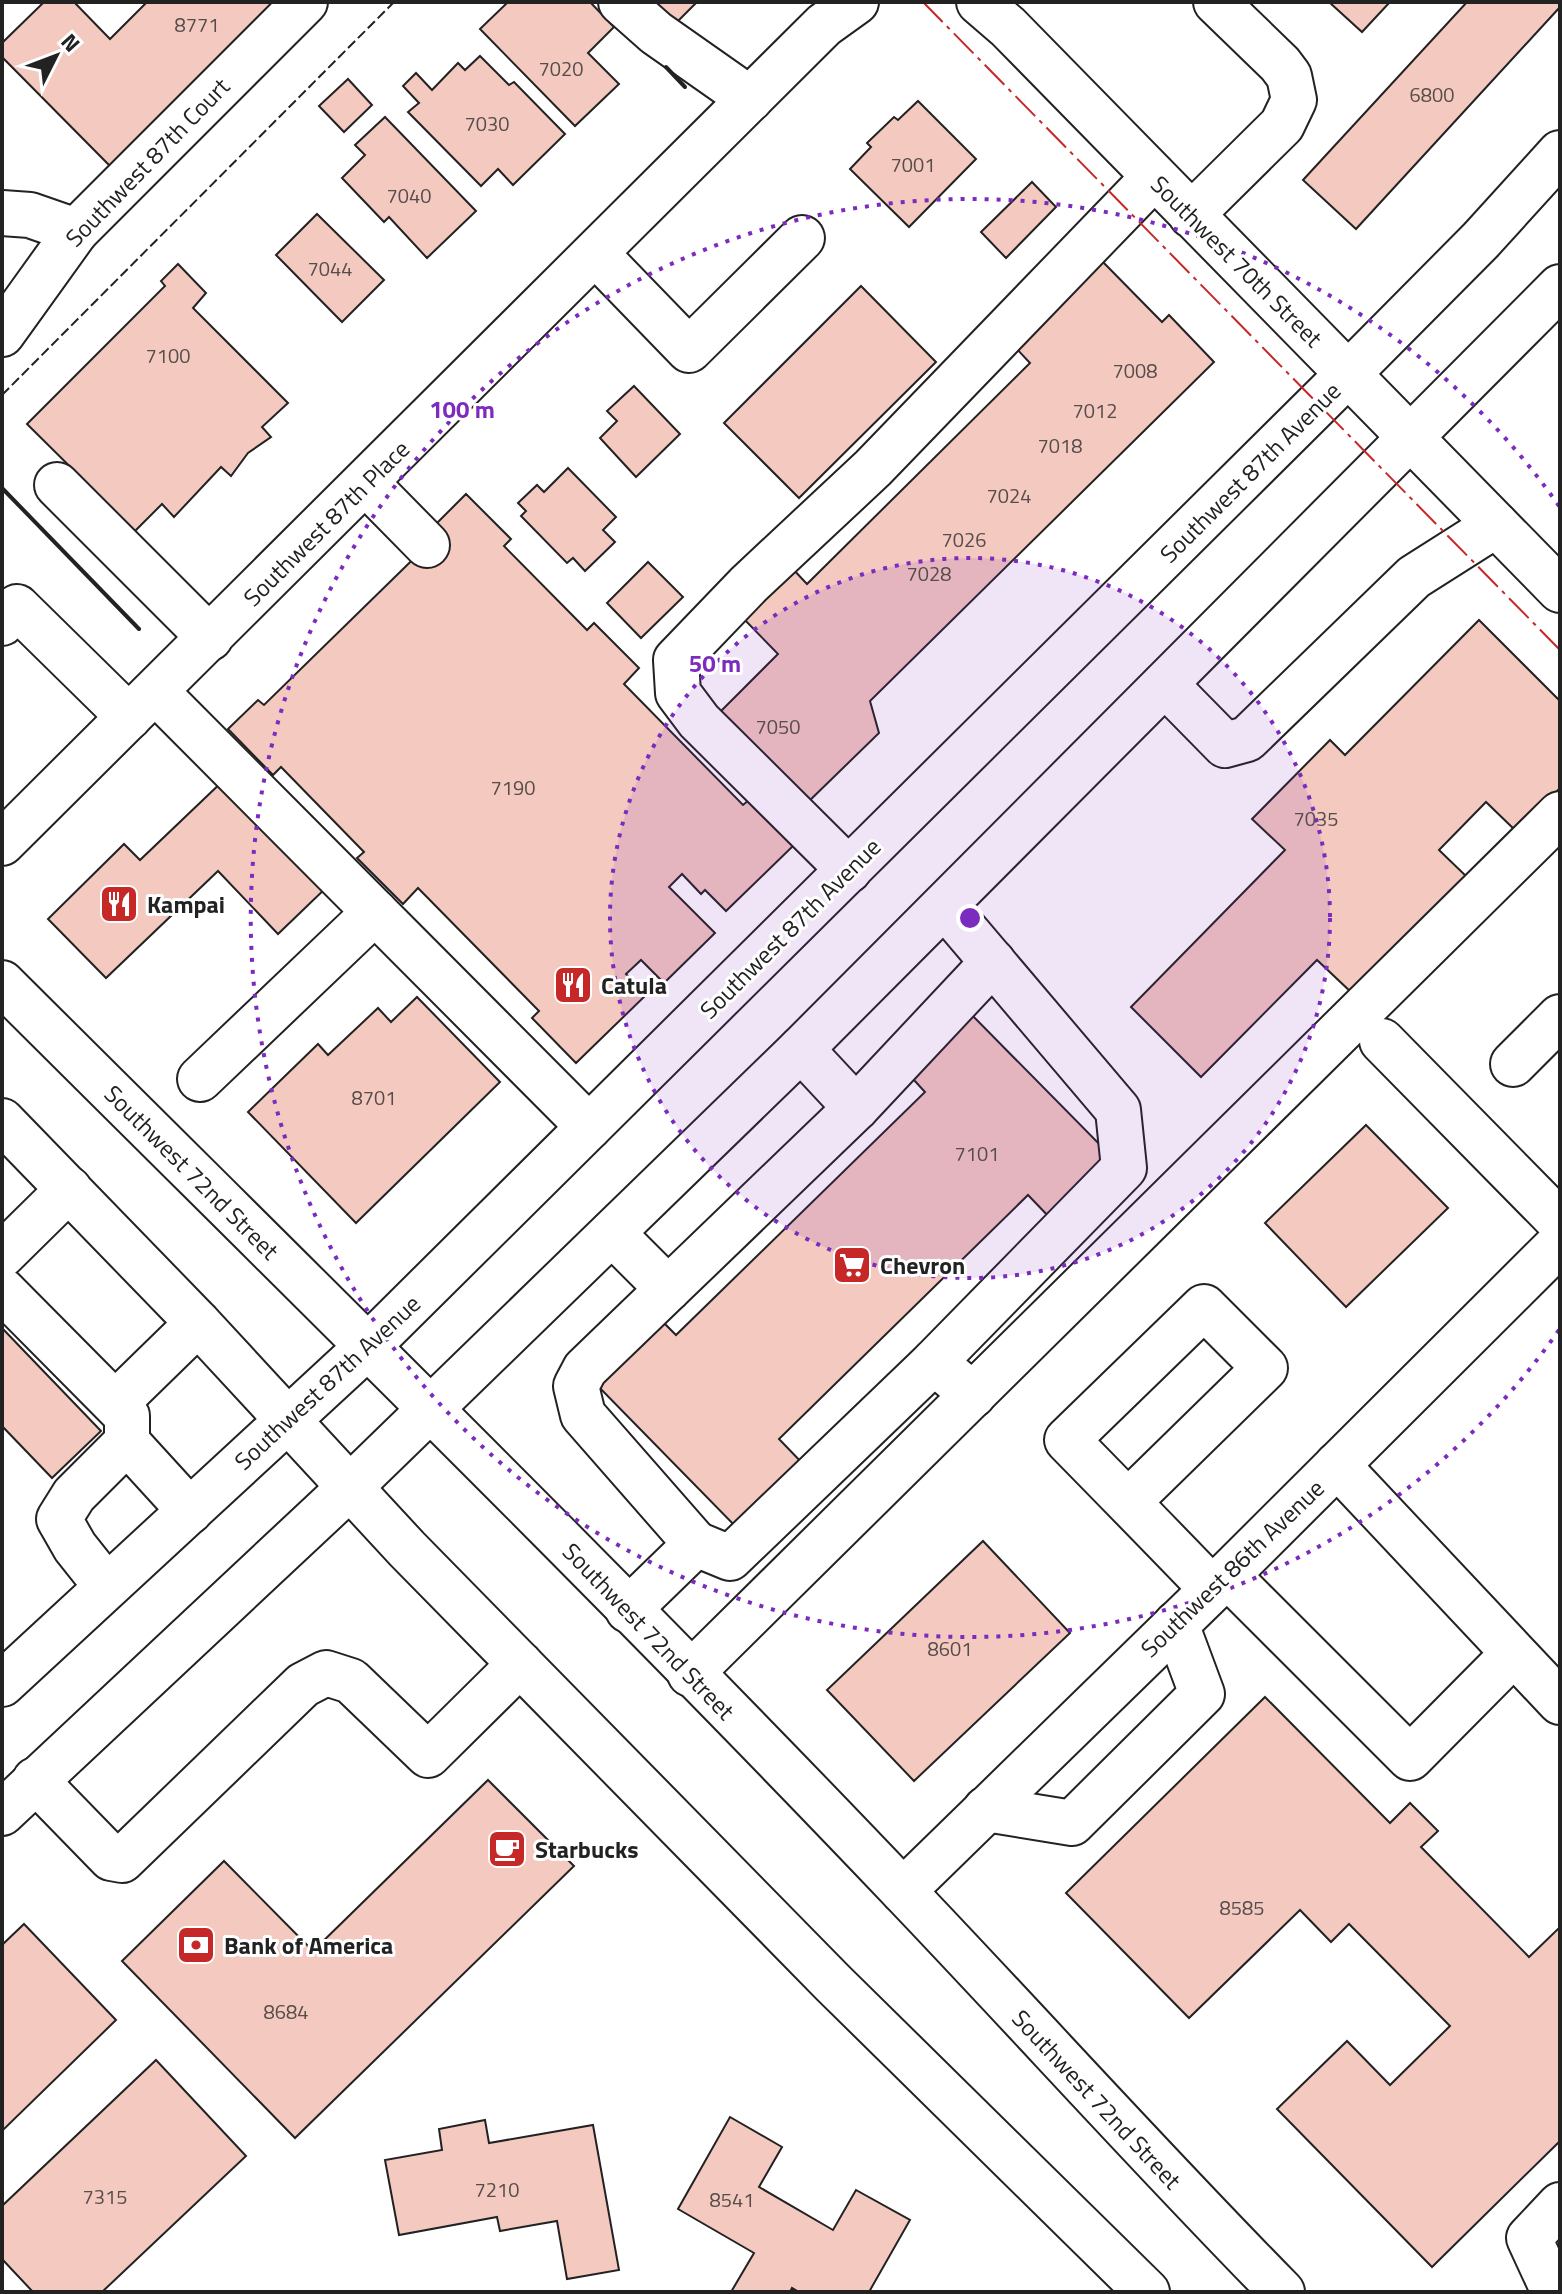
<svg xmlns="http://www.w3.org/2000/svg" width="1562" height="2294" viewBox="0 0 1562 2294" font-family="'Titillium Web',sans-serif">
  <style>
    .building { fill: #f3c9c0; stroke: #222; stroke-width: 2 }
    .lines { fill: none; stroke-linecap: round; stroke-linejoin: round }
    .minor-casing { stroke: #222; stroke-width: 48 }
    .major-casing { stroke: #222; stroke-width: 48 }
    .minor { stroke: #fff; stroke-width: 44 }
    .major { stroke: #fff; stroke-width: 44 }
    .fence { stroke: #222; stroke-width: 2; stroke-dasharray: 10 4; stroke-linecap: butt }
    .wall { stroke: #222; stroke-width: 4 }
    .power { stroke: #c62828; stroke-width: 2; stroke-dasharray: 28 6 4 6; stroke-linecap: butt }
    .ring { fill: none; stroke: #7b2cbf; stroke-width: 4; stroke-dasharray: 4 8 }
    .labels { text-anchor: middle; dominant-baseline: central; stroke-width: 6; stroke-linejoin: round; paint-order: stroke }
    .number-label { font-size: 20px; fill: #564c4a }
    .street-label { font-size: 24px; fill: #222; stroke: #fff }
    .poi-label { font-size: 24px; font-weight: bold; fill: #222; stroke: #fff; text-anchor: start }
    .centre { fill: #7b2cbf; stroke: #fff; stroke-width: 4 }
    .ring-label { font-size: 24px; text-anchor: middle; font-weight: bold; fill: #7b2cbf; stroke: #fff; stroke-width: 6; stroke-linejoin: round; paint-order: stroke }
  </style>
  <rect width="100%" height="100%" fill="#fff"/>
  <g class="building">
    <path d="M44,2H74L110,39L147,2H276L110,166L2,57V43Z"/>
    <path d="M508,2H590L614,27L588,53L619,84L575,126L480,29Z"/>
    <path d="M640,2H697L668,31Z"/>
    <path d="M1329,2H1390L1362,32Z"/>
    <path d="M1467,2H1560V7L1356,229L1303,180Z"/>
    <path d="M480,56L509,85L514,82L565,134L513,185L498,169L481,186L408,112L419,103L403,86L416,73L432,90L458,63L465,70Z"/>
    <path d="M348,79L372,105L344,132L319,106Z"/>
    <path d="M918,101L976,159L909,227L850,169L871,147L867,143L894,117L898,120Z"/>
    <path d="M385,117L476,211L427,258L389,217L384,222L342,178L365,155L355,145Z"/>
    <path d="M1032,182L1056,207L1006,258L981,232Z"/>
    <path d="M317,214L384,280L342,322L276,255Z"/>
    <path d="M1101,260L1162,322L1169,315L1214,362L870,701L879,733L805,805L716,716L778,654L741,616L791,567L807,584L1030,363L1014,346Z"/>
    <path d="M178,264L206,293L193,308L288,403L262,427L271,437L248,453L231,476L221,467L174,517L162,504L135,531L27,424L165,286L161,281Z"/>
    <path d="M861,286L936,362L799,498L724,423Z"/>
    <path d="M634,386L680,434L636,477L600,438L617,421L607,411Z"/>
    <path d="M568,468L616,517L603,530L615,542L585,571L573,558L567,563L521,516L526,511L518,503L537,485L544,492Z"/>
    <path d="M466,494L511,539L504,546L587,630L594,623L639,668L624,684L743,805L750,799L795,844L726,911L705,890L701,894L682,874L669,887L715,933L664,983L641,960L626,974L646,995L576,1063L532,1018L539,1011L418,888L403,904L357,858L364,852L281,767L273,775L228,729L258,700L264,705L443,530L436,524Z"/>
    <path d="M648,562L683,597L641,638L607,603Z"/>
    <path d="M1479,620L1560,701V788L1517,832L1486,802L1439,850L1467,877L1352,993L1317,960L1201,1077L1131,1007L1285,850L1252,819L1330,740L1345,755Z"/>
    <path d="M226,778L329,885L278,934L218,871L106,978L48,919L124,844L140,860Z"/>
    <path d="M417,997L500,1082L356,1223L248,1112L318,1044L328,1055L378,1008L391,1022Z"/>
    <path d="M964,1007L1115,1160L1053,1221L1028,1195L779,1439L807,1468L742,1533L590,1378L655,1314L676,1335L925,1092L902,1067Z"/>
    <path d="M1366,1125L1448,1208L1346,1307L1265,1223Z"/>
    <path d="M2,1328L101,1431L52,1478L2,1426Z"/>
    <path d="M983,1541L1070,1633L914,1781L827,1690Z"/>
    <path d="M1265,1697L1390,1823L1410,1803L1438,1831L1421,1847L1529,1957L1560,1927V2141L1432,2267L1277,2109L1347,2041L1390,2085L1450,2026L1349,1924L1331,1942L1300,1910L1189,2018L1066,1893Z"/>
    <path d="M488,1780L574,1866L295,2138L122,1961L224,1861L313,1951Z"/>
    <path d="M24,1924L116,2020L2,2131V1945Z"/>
    <path d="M156,2060L246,2156L102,2292H33L2,2259V2206Z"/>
    <path d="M730,2117L782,2147L759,2187L833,2230L856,2190L910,2220L869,2292H799L792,2288L790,2292H731L754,2253L678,2209Z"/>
    <path d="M485,2120L489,2143L593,2125L619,2270L567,2279L557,2221L500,2231L497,2217L399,2235L385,2160L442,2150L439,2129Z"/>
  </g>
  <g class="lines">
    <g class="minor-casing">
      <g id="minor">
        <path d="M621,2L656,33L750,99"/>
        <path d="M979,2L1008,27L1560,590"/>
        <path d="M2,213L30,215L76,231"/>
        <path d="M1191,215L1282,125L1294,100L1289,76L1280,64L1216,2"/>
        <path d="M596,254L689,350L802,238"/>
        <path d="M2,334L76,231L305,2"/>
        <path d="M366,483L427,545"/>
        <path d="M57,485L210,638"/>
        <path d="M2,623L17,607L129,717"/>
        <path d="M1165,684L1225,745L1247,739L1414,577L1496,525"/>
        <path d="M156,692L589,1127"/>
        <path d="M2,843L824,25L856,2"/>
        <path d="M849,870L699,721L678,693L676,660L749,584L873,468L1154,177"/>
        <path d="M945,906L1118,1110L1124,1168L934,1362L973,1395"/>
        <path d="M1382,1041L1560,1222"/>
        <path d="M801,1049L856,1108"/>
        <path d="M1513,1064L1560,1017"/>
        <path d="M200,1079L375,912"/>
        <path d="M612,1233L668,1289L585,1369L576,1386L583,1415L696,1544L628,1610"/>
        <path d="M2,1255L69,1189"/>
        <path d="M668,1289L856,1108L993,962"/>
        <path d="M2,1290L127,1416V1442"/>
        <path d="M116,1403L198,1323"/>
        <path d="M1337,1465L1560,1702"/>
        <path d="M1128,1502L1265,1368L1204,1307L1067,1440C1116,1490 1164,1539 1212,1589"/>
        <path d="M696,1544L730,1558L934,1362"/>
        <path d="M1227,1575L1410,1758L1513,1654"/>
        <path d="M106,1586L75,1547L59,1519L74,1495L127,1442L190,1511"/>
        <path d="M690,1674L1560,814"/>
        <path d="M35,1780L111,1858L122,1860L303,1685L326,1673L351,1681L428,1755L520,1664"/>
        <path d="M986,1809L1072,1823L1202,1694L1176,1624"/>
        <path d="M903,1891L1227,1575L1560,1243"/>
        <path d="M1554,2292L1529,2238L1560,2205"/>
      </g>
    </g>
    <g class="major-casing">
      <g id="major">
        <path d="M2,983C304,1284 609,1582 903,1891C1030,2024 1153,2161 1282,2292"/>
        <path d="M2,1121L198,1323L407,1549L833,1983L1147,2292"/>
        <path d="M2,1684L367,1347L1348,374L1481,240L1560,153"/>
        <path d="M2,1813L349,1488L801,1049L1560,287"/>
      </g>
    </g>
    <use href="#minor" class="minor"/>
    <use href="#major" class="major"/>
    <path class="fence" d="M2,395L394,2"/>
    <g class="wall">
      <path d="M666,67L685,87"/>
      <path d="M2,488L139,629"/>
    </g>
    <path class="power" d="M923,2L1560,650"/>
  </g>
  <circle cx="970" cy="918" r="360" fill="#7b2cbf" fill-opacity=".12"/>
  <g class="ring">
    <circle cx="970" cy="918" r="360"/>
    <path d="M1559 1330A719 719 0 1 1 1559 506"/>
  </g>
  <defs>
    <g id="restaurant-square" transform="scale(2)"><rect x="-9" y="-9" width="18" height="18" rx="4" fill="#c62828" stroke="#fff"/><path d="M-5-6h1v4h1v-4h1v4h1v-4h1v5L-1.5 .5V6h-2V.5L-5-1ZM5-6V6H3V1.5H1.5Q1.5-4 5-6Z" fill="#fff"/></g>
    <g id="supermarket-square" transform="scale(2)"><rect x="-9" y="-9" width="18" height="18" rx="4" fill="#c62828" stroke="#fff"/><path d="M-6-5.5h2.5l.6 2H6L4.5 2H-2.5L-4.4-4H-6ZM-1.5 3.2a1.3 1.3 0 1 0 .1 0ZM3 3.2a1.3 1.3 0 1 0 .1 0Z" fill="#fff"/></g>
    <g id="cafe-square" transform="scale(2)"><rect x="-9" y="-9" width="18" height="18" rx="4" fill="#c62828" stroke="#fff"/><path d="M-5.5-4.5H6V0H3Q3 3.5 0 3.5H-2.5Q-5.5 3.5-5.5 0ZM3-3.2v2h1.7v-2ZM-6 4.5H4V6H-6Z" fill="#fff"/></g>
    <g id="bank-square" transform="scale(2)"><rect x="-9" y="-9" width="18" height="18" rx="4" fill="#c62828" stroke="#fff"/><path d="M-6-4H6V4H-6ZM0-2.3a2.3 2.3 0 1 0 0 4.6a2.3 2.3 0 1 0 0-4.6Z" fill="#fff"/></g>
  </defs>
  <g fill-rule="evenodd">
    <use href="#restaurant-square" x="119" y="904"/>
    <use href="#restaurant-square" x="573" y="985"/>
    <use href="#supermarket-square" x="852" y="1265"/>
    <use href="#cafe-square" x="507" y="1849"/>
    <use href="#bank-square" x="196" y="1945"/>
  </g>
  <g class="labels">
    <g class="number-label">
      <text x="197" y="24">8771</text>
      <text x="561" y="68">7020</text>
      <text x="1432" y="94">6800</text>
      <text x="487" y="123">7030</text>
      <text x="913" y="164">7001</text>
      <text x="409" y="195">7040</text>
      <text x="330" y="268">7044</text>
      <text x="168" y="355">7100</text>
      <text x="1135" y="370">7008</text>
      <text x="1095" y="410">7012</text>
      <text x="1060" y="445">7018</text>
      <text x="1009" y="495">7024</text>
      <text x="964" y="539">7026</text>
      <text x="929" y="573">7028</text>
      <text x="778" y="726">7050</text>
      <text x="513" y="787">7190</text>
      <text x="1316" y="818">7035</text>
      <text x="374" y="1097">8701</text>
      <text x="977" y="1153">7101</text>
      <text x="950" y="1648">8601</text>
      <text x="1242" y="1907">8585</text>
      <text x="286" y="2011">8684</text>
      <text x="497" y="2189">7210</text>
      <text x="105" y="2196">7315</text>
      <text x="732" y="2199">8541</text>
    </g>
    <g class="street-label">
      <text transform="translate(147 162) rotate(-46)">Southwest 87th Court</text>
      <text transform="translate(1237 261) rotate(45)">Southwest 70th Street</text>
      <text transform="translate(1250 472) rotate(-45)">Southwest 87th Avenue</text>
      <text transform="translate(326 523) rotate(-45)">Southwest 87th Place</text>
      <text transform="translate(790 928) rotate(-45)">Southwest 87th Avenue</text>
      <text transform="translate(192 1172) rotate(45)">Southwest 72nd Street</text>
      <text transform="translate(327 1382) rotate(-43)">Southwest 87th Avenue</text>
      <text transform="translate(1232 1568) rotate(-44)">Southwest 86th Avenue</text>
      <text transform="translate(649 1631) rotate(46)">Southwest 72nd Street</text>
      <text transform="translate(1097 2099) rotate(47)">Southwest 72nd Street</text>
    </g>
    <g class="poi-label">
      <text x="147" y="904">Kampai</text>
      <text x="601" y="985">Catula</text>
      <text x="880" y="1265">Chevron</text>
      <text x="535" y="1849">Starbucks</text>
      <text x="224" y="1945">Bank of America</text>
    </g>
  </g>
  <circle cx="970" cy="918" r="12" class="centre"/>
  <g class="ring-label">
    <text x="462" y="418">100 m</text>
    <text x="715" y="672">50 m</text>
  </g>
  <rect width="1562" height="2294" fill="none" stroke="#222222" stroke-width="8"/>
  <g transform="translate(56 56) rotate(48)" stroke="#ffffff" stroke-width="6" paint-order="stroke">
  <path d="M0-6L14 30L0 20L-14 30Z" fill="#222222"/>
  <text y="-12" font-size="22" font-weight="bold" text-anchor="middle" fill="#222222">N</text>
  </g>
</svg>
